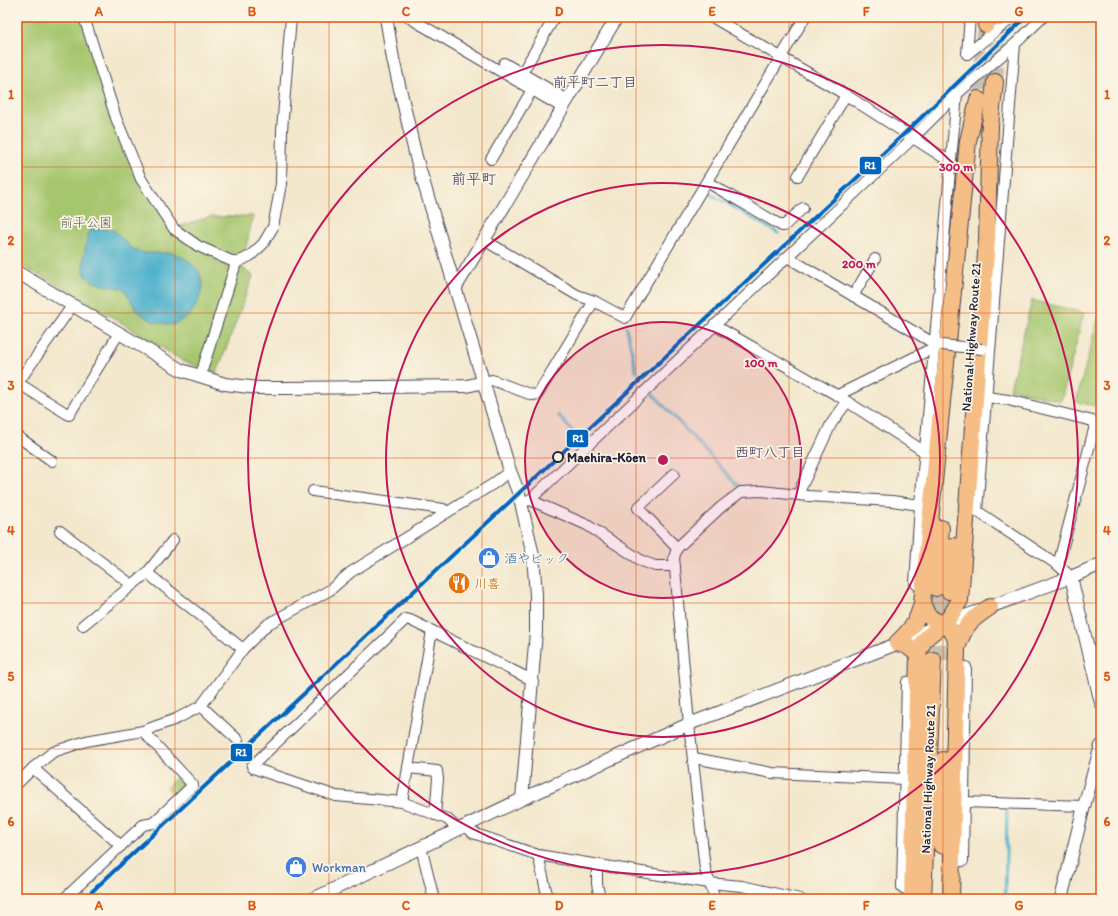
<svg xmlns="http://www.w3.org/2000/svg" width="1118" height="916" viewBox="0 0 1118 916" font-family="Itim,'Klee One',sans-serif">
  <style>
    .green { fill: #a6c66e; stroke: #647454 }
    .water { fill: #4db1cc; stroke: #386a84 }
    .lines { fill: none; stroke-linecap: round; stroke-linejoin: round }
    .stream { stroke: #4db1cc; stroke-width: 3 }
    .trunk-tunnel { stroke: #c9c0af; stroke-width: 16; stroke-dasharray: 16 8; stroke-linecap: butt }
    .minor-casing { stroke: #414051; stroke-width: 12 }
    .tertiary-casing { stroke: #414051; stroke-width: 14 }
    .trunk-casing { stroke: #414051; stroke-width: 18 }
    .minor { stroke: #fff; stroke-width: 10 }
    .tertiary { stroke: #fff; stroke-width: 12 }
    .trunk { stroke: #f6be87; stroke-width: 16 }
    .minor-bridge-casing { stroke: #414051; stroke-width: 12; stroke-linecap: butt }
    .minor-bridge { stroke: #fff; stroke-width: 10 }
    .rail-1-casing { stroke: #fcf5e5; stroke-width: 7 }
    .rail-1 { stroke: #0065bd; stroke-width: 4 }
    .grid { fill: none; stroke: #de560e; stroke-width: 1; stroke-opacity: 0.55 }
    .ring { fill: none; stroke: #c2185b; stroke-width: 2 }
    .stop-dot { fill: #fcf5e5; stroke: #22223b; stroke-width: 2 }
    .labels { text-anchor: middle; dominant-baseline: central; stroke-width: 3.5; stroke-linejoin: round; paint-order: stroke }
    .park-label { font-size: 13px; fill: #505b4d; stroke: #fcf5e5 }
    .street-label { font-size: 13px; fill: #22223b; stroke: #fcf5e5 }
    .stop-label { font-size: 13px; font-weight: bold; fill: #22223b; stroke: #fcf5e5; text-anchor: start }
    .shop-label { font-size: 13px; fill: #366cbe; stroke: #fcf5e5; text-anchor: start }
    .food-label { font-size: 13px; fill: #c56008; stroke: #fcf5e5; text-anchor: start }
    .neighbourhood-label { font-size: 14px; font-weight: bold; fill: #595373; stroke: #fcf5e5 }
    .quarter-label { font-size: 15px; font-weight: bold; fill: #595373; stroke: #fcf5e5 }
    .centre { fill: #c2185b; stroke: #fcf5e5; stroke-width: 2 }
    .ring-label { font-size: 12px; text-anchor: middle; font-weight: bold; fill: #c2185b; stroke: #fcf5e5; stroke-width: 3.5; stroke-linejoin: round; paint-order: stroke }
    .line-badge { stroke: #fcf5e5; stroke-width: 1.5 }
    .badge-label { font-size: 11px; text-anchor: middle; font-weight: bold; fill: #fff }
    .neatline { fill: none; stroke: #de560e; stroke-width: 1.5 }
    .grid-label { font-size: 13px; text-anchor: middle; font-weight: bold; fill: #de560e }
  </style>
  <rect width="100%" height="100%" fill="#fcf5e5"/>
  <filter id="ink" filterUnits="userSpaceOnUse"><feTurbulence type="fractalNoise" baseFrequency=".025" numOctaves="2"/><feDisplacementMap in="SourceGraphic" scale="8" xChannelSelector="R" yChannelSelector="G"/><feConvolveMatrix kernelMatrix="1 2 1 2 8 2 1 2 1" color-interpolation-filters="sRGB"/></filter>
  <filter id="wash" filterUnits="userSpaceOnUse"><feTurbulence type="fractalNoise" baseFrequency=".012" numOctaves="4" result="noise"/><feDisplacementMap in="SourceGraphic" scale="16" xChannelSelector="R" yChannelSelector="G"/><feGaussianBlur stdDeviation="0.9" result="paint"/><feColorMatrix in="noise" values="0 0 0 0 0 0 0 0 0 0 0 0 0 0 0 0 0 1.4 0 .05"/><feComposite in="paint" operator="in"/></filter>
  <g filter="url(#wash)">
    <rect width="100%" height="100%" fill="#f3e7cc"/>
    <g class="green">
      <path d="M17,17H84L141,179L174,228L210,217L253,216L246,247L236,263L253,276L217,373L183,361L80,297L17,263Z"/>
      <path d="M1032,300L1084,313L1061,401L1010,389Z"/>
      <path d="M1101,308V407L1076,402Z"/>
      <path d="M178,775L185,784L186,787L175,797L167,787Z"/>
    </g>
    <path class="water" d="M100,228L114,230L131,248L143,253H173L188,260L199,271L203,285L198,302L189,316L172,325L152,321L137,311L124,289C101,283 79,287 84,256C86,246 86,237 91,229Z"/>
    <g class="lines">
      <g class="stream">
        <path d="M707,192L778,233"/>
        <path d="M626,326L636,371"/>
        <path d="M653,394L740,488"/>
        <path d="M558,415L573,432"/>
        <path d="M1005,899L1007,810"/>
      </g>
    </g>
  </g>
  <g filter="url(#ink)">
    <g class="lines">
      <g class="trunk-tunnel">
        <path d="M995,82L999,18"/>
        <path d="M979,90L986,25"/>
        <path d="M933,660L936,588"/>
        <path d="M946,660L949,591"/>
      </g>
      <g class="minor-casing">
        <g id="minor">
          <path d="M84,17L116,118L141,179L174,229L198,246L236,263"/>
          <path d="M408,17L563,108"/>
          <path d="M712,17L846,95L913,138L957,94L1015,44L1043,17"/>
          <path d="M1015,44L977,511L1058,565L1071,577"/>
          <path d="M967,54L1013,17"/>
          <path d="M967,54L970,17"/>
          <path d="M504,63L568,100"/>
          <path d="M522,73L553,20"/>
          <path d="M491,159L532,90"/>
          <path d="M798,176L846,95"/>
          <path d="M707,182L782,226H784L803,208"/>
          <path d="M484,240L577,295L594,301L625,318L805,17"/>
          <path d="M787,257L935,344L941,345"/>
          <path d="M853,296L875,259"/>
          <path d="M714,325L840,397L925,452"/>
          <path d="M200,377L236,263L250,256L263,244L273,227L281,184L282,130L291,17"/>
          <path d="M484,382L492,380L532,395L538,394L594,301"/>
          <path d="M18,383L69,415L119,333"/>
          <path d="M17,384L72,306"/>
          <path d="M838,395L929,350H934"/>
          <path d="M987,397L1008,400L1101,423"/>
          <path d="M17,436L52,461"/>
          <path d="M674,474L638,508L677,548"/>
          <path d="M313,491L443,509L448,512"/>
          <path d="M801,495L800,490L831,424L847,402"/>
          <path d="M530,500L587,525L642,561L655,566H675"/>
          <path d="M521,504L524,501L530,500L913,138L952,163"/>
          <path d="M60,531L132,585"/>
          <path d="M1058,565L1096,422"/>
          <path d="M147,573L243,649"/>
          <path d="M924,590L915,583L920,505L957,94"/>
          <path d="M83,625L147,573L173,540"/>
          <path d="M201,706L238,740"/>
          <path d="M694,758L772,773L905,779"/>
          <path d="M33,768L121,846"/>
          <path d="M408,768L437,771L438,779L435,815"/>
          <path d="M17,784L33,768L53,752L86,741L143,731L176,719L201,706L243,649L268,624L330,590L351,572L493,484L510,471"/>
          <path d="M402,802L432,631"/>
          <path d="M964,802L1084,806"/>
          <path d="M466,826L473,833L538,855L709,883L742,886L800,899"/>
          <path d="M458,829L447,819L402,802L336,796L253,768L252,766L406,619L410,620L532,680"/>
          <path d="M421,847L434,899"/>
          <path d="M538,855L548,899"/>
          <path d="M951,862L963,861L966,667L956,668"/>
          <path d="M597,865V884L600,899"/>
          <path d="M912,893L902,887L907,682L918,681"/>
          <path d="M64,899L143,825L153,823L193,785L143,731"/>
          <path d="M715,899L705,869L689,724L674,558L677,548L721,507L741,492L761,491L808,496L892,501L920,505"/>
        </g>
      </g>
      <g class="tertiary-casing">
        <g id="tertiary">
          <path d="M386,17L393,59L416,157L510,471L519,494L533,555L536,595V632L522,799"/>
          <path d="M17,272L181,370L225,384L258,388H287L467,386L484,382"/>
          <path d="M456,287L617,17"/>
          <path d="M1071,577L1101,703"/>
          <path d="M313,899L522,799L689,724L894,645L930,629L1071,577L1101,564"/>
          <path d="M1061,899L1084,806L1101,746"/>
        </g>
      </g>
      <g class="trunk-casing">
        <g id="trunk">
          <path d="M999,18L1000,17"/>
          <path d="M986,25V17"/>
          <path d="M989,134L995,82"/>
          <path d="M936,588L941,528"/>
          <path d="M949,591L953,546"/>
          <path d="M957,648L955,637L951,630L928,616L922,603L968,141L978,99"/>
          <path d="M918,654C925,633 931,636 944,623C951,617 955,608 960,600L987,240L990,124"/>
          <path d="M941,845L943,760"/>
          <path d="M912,899L918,654L907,646L897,643C912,628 917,623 922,603"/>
          <path d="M923,899L933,660"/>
          <path d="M951,899L957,648C965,625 969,621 990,607"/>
        </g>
      </g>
      <use href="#minor" class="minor"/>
      <use href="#tertiary" class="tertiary"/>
      <use href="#trunk" class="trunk"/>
      <g class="minor-bridge-casing">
        <path id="minor-bridge" d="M942,345L982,349"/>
      </g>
      <use href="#minor-bridge" class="minor-bridge"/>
      <g class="rail-1-casing">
        <path id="rail-1" d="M84,899L905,133L1026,17"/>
      </g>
      <use href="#rail-1" class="rail-1"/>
    </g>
  </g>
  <path class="grid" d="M175,17V899M329,17V899M482,17V899M636,17V899M789,17V899M943,17V899M17,167H1101M17,313H1101M17,458H1101M17,603H1101M17,749H1101"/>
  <circle cx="663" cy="460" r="138" fill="#c2185b" fill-opacity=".12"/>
  <g class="ring">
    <circle cx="663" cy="460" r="138"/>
    <circle cx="663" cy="460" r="277"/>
    <circle cx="663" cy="460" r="415"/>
  </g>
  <defs>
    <g id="shop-disc" transform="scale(1.15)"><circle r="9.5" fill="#3f7fe0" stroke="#fcf5e5"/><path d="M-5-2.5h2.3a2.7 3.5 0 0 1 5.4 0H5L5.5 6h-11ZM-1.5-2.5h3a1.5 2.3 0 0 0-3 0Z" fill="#fff"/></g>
    <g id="restaurant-disc" transform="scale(1.15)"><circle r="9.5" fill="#e8710a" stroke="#fcf5e5"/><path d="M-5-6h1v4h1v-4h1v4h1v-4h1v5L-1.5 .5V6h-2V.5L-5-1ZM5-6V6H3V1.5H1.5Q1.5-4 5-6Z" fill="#fff"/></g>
  </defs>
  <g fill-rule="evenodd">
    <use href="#shop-disc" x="489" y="558"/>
    <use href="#restaurant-disc" x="459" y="583"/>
    <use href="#shop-disc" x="296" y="867"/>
  </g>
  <circle class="stop-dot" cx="558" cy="457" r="5"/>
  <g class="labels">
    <g class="park-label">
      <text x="86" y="222">前平公園</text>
    </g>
    <g class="street-label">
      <text transform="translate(971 337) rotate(-86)">National Highway Route 21</text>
      <text transform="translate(928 779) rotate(-88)">National Highway Route 21</text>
    </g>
    <g class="stop-label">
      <text x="567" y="457">Maehira-Kōen</text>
    </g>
    <g class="shop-label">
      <text x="504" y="558">酒やビック</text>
      <text x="312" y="867">Workman</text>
    </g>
    <g class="food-label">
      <text x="474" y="583">川喜</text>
    </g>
    <g class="neighbourhood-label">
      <text x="595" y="82">前平町二丁目</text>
      <text x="770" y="452">西町八丁目</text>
    </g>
    <g class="quarter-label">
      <text x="474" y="179">前平町</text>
    </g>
  </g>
  <circle cx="663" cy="460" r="6" class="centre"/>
  <g class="ring-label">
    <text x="956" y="171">300 m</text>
    <text x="859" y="268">200 m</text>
    <text x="761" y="367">100 m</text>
  </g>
  <g class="line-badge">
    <rect x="859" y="156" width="23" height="19" rx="4" fill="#0065bd"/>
    <rect x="566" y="429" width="23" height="19" rx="4" fill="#0065bd"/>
    <rect x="230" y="743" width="23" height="19" rx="4" fill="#0065bd"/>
  </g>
  <g class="badge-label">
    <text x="870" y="169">R1</text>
    <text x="578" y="442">R1</text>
    <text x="241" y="756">R1</text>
  </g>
  <rect width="1118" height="916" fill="none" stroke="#fcf5e5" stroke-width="44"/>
  <rect x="22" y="22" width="1074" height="872" class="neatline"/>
  <g class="grid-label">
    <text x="99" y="16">A</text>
    <text x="252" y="16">B</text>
    <text x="406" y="16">C</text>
    <text x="559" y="16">D</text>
    <text x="712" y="16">E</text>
    <text x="866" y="16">F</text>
    <text x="1019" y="16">G</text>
    <text x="11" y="99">1</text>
    <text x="1107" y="99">1</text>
    <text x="11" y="245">2</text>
    <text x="1107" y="245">2</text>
    <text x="11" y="390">3</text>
    <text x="1107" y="390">3</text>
    <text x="11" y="535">4</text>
    <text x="1107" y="535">4</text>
    <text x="11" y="681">5</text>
    <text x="1107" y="681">5</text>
    <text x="11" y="826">6</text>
    <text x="1107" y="826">6</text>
    <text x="99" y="910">A</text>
    <text x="252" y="910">B</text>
    <text x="406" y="910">C</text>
    <text x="559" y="910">D</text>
    <text x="712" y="910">E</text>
    <text x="866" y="910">F</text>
    <text x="1019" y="910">G</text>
  </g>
</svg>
